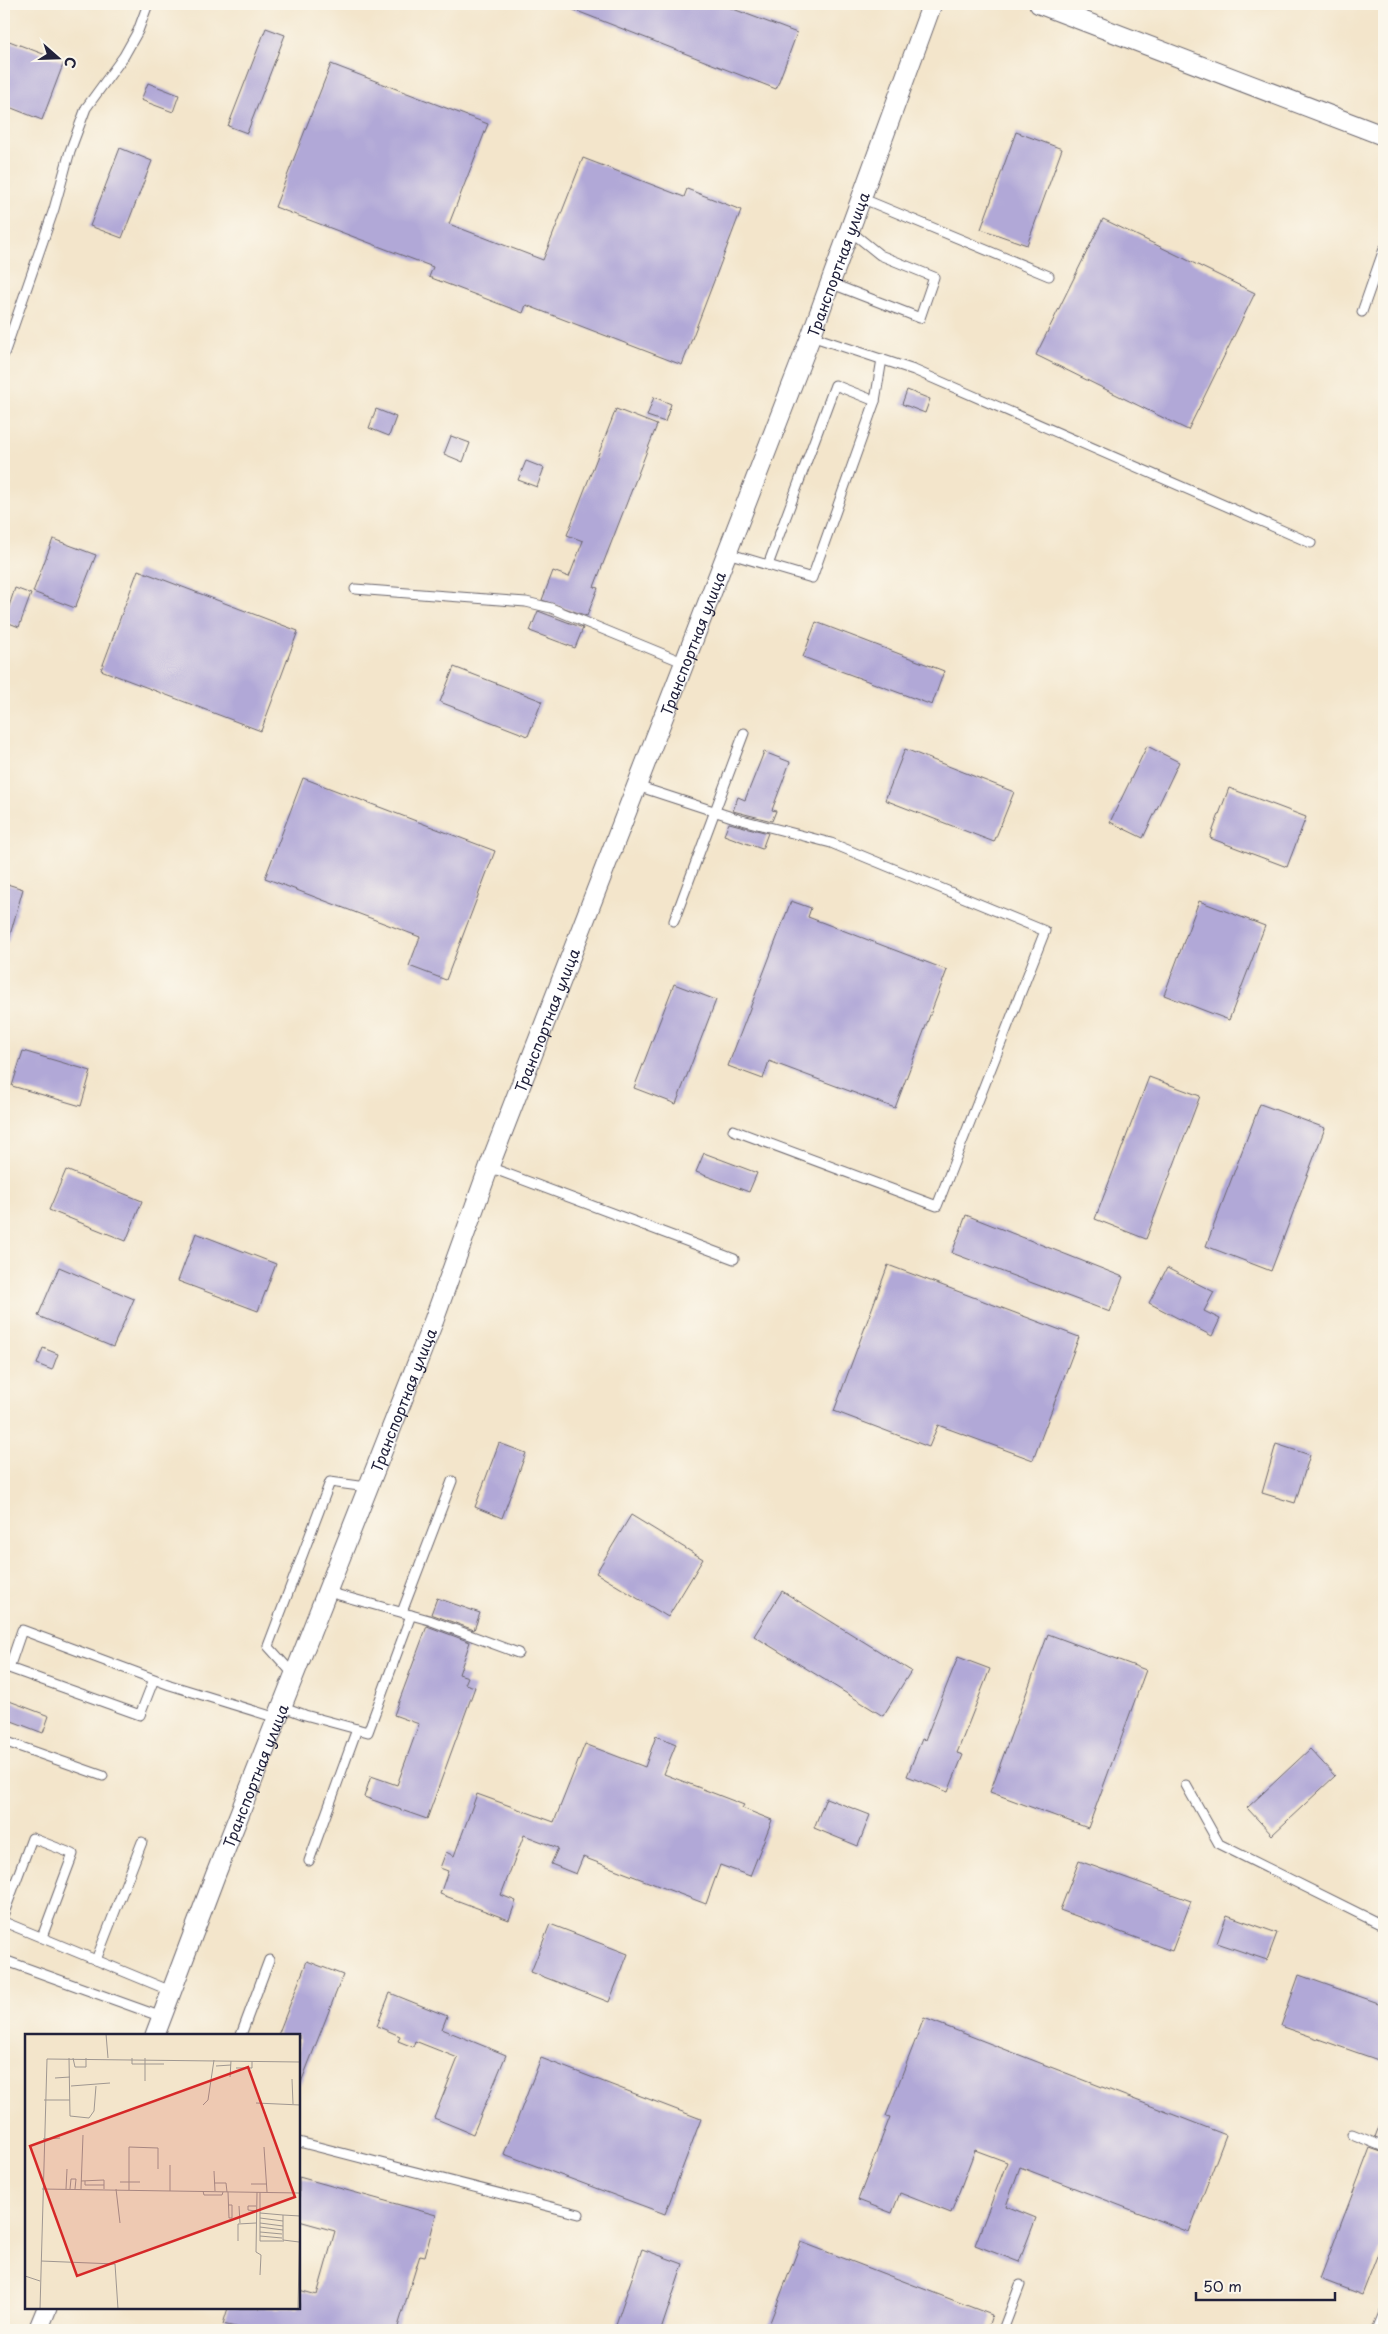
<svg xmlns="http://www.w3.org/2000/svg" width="1388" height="2334" viewBox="0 0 1388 2334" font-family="'Playpen Sans',sans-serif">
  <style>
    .building { fill: #b1a8d7 }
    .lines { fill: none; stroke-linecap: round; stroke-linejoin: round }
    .service-casing { stroke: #6b666d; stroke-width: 11 }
    .minor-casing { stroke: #6b666d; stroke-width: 21 }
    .service { stroke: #fff; stroke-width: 9 }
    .minor { stroke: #fff; stroke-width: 19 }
    .labels { text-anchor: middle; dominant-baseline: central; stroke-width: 4; stroke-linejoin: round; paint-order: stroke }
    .street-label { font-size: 15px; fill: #22223b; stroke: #fbf7ec }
    .inset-road { fill: none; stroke: #9f9791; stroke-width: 1 }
    .view { fill: #d62828; fill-opacity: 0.15; stroke: #d62828; stroke-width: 2.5 }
    .inset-edge { fill: none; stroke: #22223b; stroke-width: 2.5 }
  </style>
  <rect width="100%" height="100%" fill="#fbf7ec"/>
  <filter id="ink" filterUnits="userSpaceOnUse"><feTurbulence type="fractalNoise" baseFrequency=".02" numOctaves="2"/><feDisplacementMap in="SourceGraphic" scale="10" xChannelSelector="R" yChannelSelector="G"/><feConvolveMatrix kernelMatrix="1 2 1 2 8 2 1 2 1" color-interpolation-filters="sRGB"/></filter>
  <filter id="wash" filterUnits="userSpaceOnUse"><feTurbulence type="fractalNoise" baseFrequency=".0096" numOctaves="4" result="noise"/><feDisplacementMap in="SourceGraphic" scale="20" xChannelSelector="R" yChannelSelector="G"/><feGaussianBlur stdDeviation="1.12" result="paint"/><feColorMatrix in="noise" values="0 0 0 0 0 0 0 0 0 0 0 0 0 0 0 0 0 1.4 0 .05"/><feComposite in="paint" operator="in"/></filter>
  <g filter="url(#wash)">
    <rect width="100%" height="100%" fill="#f3e5cb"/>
    <g id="blocks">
      <g class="building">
        <path d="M559,4H720L797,33L776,89Z"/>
        <path d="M266,28L285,35L247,133L228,126Z"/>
        <path d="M4,39L64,62L42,120L4,105Z"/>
        <path d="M331,64L488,124L449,224L543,260L583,158L684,197L687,189L741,210L682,365L526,305L523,313L429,277L433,267L275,207Z"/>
        <path d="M148,83L179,95L173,112L141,100Z"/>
        <path d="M1016,132L1062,149L1027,245L981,229Z"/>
        <path d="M120,148L152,161L122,238L90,226Z"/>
        <path d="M1103,219L1255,293L1188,430L1036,355Z"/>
        <path d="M907,390L930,399L925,413L902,404Z"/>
        <path d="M654,397L671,404L665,422L647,416Z"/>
        <path d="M376,409L396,417L389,436L369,428Z"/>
        <path d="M616,409L657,425L594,587L598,588L587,616L542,600L553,571L569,577L583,541L567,535Z"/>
        <path d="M451,436L470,443L463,462L444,454Z"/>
        <path d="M526,461L544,468L537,487L518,480Z"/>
        <path d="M53,539L96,555L75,608L33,592Z"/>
        <path d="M138,570L298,631L261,731L101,670Z"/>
        <path d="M15,588L31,594L19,627L4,621Z"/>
        <path d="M538,611L583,628L575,648L530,631Z"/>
        <path d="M816,622L944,671L932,705L803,657Z"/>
        <path d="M454,667L542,701L528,736L440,702Z"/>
        <path d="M1147,746L1179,762L1143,838L1110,822Z"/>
        <path d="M905,749L1014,792L994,842L885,800Z"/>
        <path d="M764,752L790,762L772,810L776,811L772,821L733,811L738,797L745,800Z"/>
        <path d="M303,778L495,851L446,980L409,966L420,937L265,878Z"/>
        <path d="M1229,788L1306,817L1287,867L1210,838Z"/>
        <path d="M729,823L768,833L762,849L724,835Z"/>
        <path d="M4,883L23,889L8,942H4Z"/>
        <path d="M791,901L811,908L808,917L947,970L895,1108L769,1061L763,1079L728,1066Z"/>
        <path d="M1199,901L1265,926L1229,1020L1164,995Z"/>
        <path d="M674,984L716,1000L676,1104L634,1088Z"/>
        <path d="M23,1051L91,1071L81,1106L12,1086Z"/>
        <path d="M1149,1077L1200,1096L1146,1239L1095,1219Z"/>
        <path d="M1260,1104L1325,1128L1271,1271L1206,1246Z"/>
        <path d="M704,1153L757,1173L749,1192L696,1172Z"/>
        <path d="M66,1170L142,1201L126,1241L49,1210Z"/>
        <path d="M966,1215L1123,1277L1110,1312L952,1253Z"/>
        <path d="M196,1233L276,1264L258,1311L178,1281Z"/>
        <path d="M888,1265L1079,1337L1033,1460L938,1425L929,1447L834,1411Z"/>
        <path d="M59,1267L134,1299L113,1347L38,1316Z"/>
        <path d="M1167,1268L1214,1292L1204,1311L1220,1319L1212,1336L1149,1303Z"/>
        <path d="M43,1348L58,1354L52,1370L37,1364Z"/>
        <path d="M499,1443L526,1453L502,1518L475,1507Z"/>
        <path d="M1276,1444L1310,1455L1295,1503L1262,1493Z"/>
        <path d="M631,1515L703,1559L668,1617L596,1573Z"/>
        <path d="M782,1591L911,1671L883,1716L754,1636Z"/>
        <path d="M437,1598L480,1613L474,1630L431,1614Z"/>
        <path d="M427,1626L470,1642L459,1674L468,1677L465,1684L475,1687L427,1819L364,1797L371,1776L397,1785L419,1724L394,1715Z"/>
        <path d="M1048,1634L1146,1670L1088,1828L990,1792Z"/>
        <path d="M958,1657L990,1669L957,1753L963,1755L948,1792L907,1776L922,1739L925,1740Z"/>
        <path d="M4,1699L49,1716L43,1733L4,1718Z"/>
        <path d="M656,1736L676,1744L664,1774L744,1805L742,1808L772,1820L750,1876L720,1865L706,1904L583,1857L576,1874L551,1864L558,1848L524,1835L501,1895L516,1901L509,1920L440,1894L448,1871L440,1868L446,1852L454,1856L477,1794L554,1822L585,1744L645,1767Z"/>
        <path d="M1310,1749L1335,1776L1272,1835L1247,1808Z"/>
        <path d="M826,1798L870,1815L858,1846L814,1828Z"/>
        <path d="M1079,1861L1191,1901L1172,1951L1060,1910Z"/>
        <path d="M1227,1915L1277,1933L1267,1960L1217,1943Z"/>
        <path d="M550,1924L628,1954L609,2002L531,1972Z"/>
        <path d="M307,1961L343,1975L300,2085L299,2035H278Z"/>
        <path d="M1299,1975L1384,2005V2062L1281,2026Z"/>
        <path d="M390,1993L447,2016L442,2029L506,2055L473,2134L434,2118L458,2058L415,2041L413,2047L398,2041L400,2036L377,2026Z"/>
        <path d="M924,2018L1226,2135L1189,2232L1020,2167L1006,2206L1036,2218L1019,2262L975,2245L1007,2162L975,2150L951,2213L900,2193L892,2213L858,2200L890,2117L886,2116Z"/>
        <path d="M541,2058L701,2119L665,2214L504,2154Z"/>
        <path d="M1383,2116H1384V2140L1375,2137Z"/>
        <path d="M1370,2148L1384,2153V2238L1362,2295L1320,2279Z"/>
        <path d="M299,2177L436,2215L425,2256L420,2255L397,2330H248L223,2324L228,2308H299V2290L317,2295L335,2231L299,2221Z"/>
        <path d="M801,2242L992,2315L987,2330H767Z"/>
        <path d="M642,2249L683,2264L661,2330H614Z"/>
      </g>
    </g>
  </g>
  <g filter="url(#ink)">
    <use href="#blocks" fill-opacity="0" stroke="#6b666d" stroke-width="1"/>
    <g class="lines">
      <g class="service-casing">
        <g id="service">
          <path d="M861,198L1049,276"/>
          <path d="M830,283L920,318L934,277L880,255L849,230"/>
          <path d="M1362,312L1384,249"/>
          <path d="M811,336L914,370L1311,543"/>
          <path d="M4,354L54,209L70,151L86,108L124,56L138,31L148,4"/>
          <path d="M727,553L812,578L875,401L882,359"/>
          <path d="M768,565L835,385L875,401"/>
          <path d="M355,589L526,602L551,608L685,663"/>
          <path d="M637,786L738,819L831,843L1045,931L937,1206L733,1130"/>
          <path d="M674,921L744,733"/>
          <path d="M489,1167L734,1259"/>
          <path d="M328,1592L429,1620L518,1653"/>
          <path d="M402,1612L452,1481"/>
          <path d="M294,1675L268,1646L330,1482L367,1487"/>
          <path d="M154,1679L140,1715L9,1668L22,1630L170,1685L277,1718"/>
          <path d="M281,1706L305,1715L368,1732L411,1615"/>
          <path d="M4,1741L103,1776"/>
          <path d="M1186,1785L1219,1844L1384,1926"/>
          <path d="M309,1861L357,1729"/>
          <path d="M4,1913L32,1838L73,1854L42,1937"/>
          <path d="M4,1922L171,1991"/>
          <path d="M4,1960L162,2017"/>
          <path d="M96,1960L142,1842"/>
          <path d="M241,2035L269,1960"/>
          <path d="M1352,2134L1384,2147"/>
          <path d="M299,2142L579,2214"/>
          <path d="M1003,2330L1020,2285"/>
          <path d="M1377,2330L1384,2313"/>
        </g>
      </g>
      <g class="minor-casing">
        <g id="minor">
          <path d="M1039,4L1384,136"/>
          <path id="s1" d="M155,2035L215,1876L434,1320L489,1167L811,336L932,4"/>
          <path d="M38,2330L47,2308"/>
        </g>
      </g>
      <use href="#service" class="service"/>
      <use href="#minor" class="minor"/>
    </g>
  </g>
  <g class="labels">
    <g class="street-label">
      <text stroke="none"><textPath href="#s1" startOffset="1898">Транспортная улица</textPath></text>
      <text stroke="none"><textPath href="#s1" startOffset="1492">Транспортная улица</textPath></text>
      <text stroke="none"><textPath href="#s1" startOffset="1088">Транспортная улица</textPath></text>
      <text stroke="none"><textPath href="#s1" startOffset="682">Транспортная улица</textPath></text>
      <text stroke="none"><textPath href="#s1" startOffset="278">Транспортная улица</textPath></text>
    </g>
  </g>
  <g transform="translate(25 2034)">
    <rect width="275" height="275" fill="#f3e5cb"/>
    <path class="inset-road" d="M81,0L83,24M44,24L45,82L64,84L69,77L71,52M48,24L50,33H61V24M107,24V30H139M120,24V47M191,32L206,31M211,34H227V27M205,43L206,27M30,44L45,43M267,45L268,70M46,52L85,49M19,66H45M231,69L275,71M178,71L183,66L189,26M18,105L35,104M239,113L242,158M189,137L190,157M56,147L79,146V155M60,147V151H79M95,148H115M189,149H201L202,158M226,150H242M17,155L275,159M41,155L42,135M45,155L46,145H51L50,155M56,155L58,101M91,155L95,189M104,156V113L133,114V135M145,157V131M178,157L179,161H197L198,158M203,158L204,184H207V171H204M232,158L231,218L236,221L235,241M235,158V207H259M214,172L215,189M231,177L223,176V172H231M235,179L258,181V206L274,208M258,181L275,182M235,184L258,187M235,189L258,192M235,193L258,196M235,198L257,200M235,202L257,204M213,207V190L231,189M16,227L90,230L93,275M0,242L15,247M15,275L22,25L275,28M273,275L275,179"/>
    <path class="view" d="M223,33L270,163L52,242L5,112Z"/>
    <rect width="275" height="275" class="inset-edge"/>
  </g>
  <rect width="1388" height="2334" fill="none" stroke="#fbf7ec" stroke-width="20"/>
  <g transform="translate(58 58) rotate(110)" stroke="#fbf7ec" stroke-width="4" paint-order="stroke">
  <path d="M0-4L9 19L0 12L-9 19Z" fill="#22223b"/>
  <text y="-8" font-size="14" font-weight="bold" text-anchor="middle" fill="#22223b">С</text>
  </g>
  <path d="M1196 2292v8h139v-8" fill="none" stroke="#22223b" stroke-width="2.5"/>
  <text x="1203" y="2292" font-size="15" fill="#22223b" stroke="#fbf7ec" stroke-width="4" paint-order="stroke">50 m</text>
</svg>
